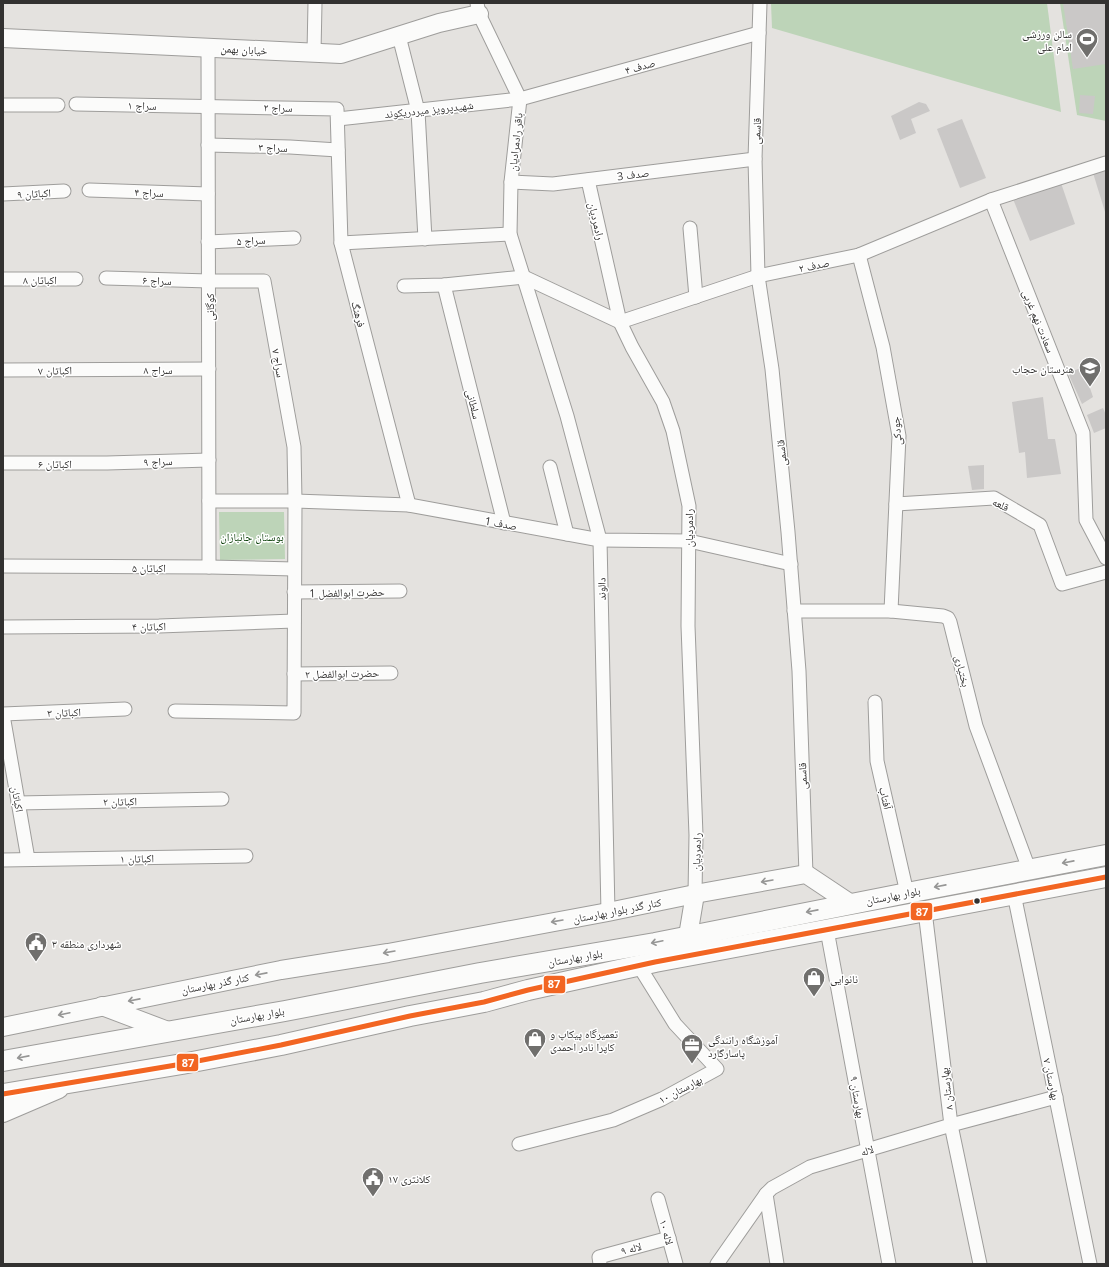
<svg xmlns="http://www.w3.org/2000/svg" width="1109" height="1267" viewBox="0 0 1109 1267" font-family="'Open Sans','Noto Naskh Arabic',sans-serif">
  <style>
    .green { fill: #bdd4b8 }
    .building { fill: #cac8c7 }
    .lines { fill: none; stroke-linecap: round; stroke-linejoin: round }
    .street-casing { stroke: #9e9d9b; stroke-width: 15 }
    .secondary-casing { stroke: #9e9d9b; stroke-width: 20 }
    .primary-casing { stroke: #9e9d9b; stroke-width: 22 }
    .street { stroke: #fbfbfa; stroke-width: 13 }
    .secondary { stroke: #fbfbfa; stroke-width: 18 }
    .primary { stroke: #fbfbfa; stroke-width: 20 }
    .bus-1-casing { stroke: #fff; stroke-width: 8 }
    .bus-1 { stroke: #f26522; stroke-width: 5 }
    .oneway { stroke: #969695 }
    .bus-dot { fill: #323130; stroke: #fff; stroke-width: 1.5 }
    .labels { text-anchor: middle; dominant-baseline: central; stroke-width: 3; stroke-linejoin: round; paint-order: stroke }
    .poi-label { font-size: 11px; fill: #323130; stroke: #fff; text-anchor: start }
    .street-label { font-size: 11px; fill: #323130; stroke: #fff }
    .park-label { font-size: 11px; fill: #063b04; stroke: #fff }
    .line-badge { stroke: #fff; stroke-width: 1.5 }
    .badge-label { font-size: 11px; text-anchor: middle; font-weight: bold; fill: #fff }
  </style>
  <rect width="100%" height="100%" fill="#e4e2df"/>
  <g class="green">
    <path d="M771,3H1047L1061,112L772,28Z"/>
    <path d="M1060,3H1106V121L1077,115Z"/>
    <path d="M219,512H284L285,559L220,560Z"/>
  </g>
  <g class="building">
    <path d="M1063,3H1106V64L1073,69Z"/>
    <path d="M1080,95L1095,96L1093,114L1079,113Z"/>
    <path d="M919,102L926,104L930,111L911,119L916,133L900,140L891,116Z"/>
    <path d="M962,119L986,178L960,188L937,129Z"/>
    <path d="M1106,169V215L1093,173Z"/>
    <path d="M1061,183L1075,224L1030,241L1013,199Z"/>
    <path d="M1083,367L1093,397L1082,404L1068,373Z"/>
    <path d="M1043,397L1048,439H1055L1061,474L1027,478L1025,452L1019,453L1012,402Z"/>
    <path d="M1103,408L1106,415V428L1094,433L1087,415Z"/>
    <path d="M984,465V489L972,490L968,466Z"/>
  </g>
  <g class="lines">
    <g class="street-casing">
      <g id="street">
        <path d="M477,3L479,14L520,99L511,182L510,234L567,416L600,540L608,912"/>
        <path d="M760,3L755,159L758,276L772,369L788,532L799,671L806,874"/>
        <path d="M399,36L418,111L425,239"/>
        <path d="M208,47L209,567"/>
        <path d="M314,52L315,3"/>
        <path d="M76,104L337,109L341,243L409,505"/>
        <path d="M3,105H58"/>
        <path d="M338,119L520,99L759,33"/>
        <path d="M208,145L290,147L338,150"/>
        <path d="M588,180L620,322L632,347L663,402L673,431L689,506L688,626L696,835L695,894"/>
        <path d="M511,182L553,184L755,159"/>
        <path d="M89,190L208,194"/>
        <path d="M3,194L64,191"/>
        <path d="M991,200L1083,433L1086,520L1106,558"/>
        <path d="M690,228L696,297"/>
        <path d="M208,242L294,238"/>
        <path d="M341,243L510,234"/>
        <path d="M859,255L883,347L899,436L891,611"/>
        <path d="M524,277L620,322L758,276L859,255L991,200L1106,163"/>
        <path d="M106,278L209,281H264L294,447L295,501L294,713L175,711"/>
        <path d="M3,279H76"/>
        <path d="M444,285L504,523"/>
        <path d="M404,286L444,285L524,277"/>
        <path d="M3,370L209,369"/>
        <path d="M3,463H107L209,460"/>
        <path d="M550,467L567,534"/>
        <path d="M209,501H295L409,505L600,540L689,541L791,564"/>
        <path d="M896,504L994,498L1040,525L1062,584L1106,572"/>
        <path d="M3,566L209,567L294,569"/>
        <path d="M294,592L400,591"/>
        <path d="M794,611H891L943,616L948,618L950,622L976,726L1029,869"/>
        <path d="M3,627L159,626L294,621"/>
        <path d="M294,674L391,673"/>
        <path d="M875,702L877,761L907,893"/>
        <path d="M3,714L125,709"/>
        <path d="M3,715L28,859"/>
        <path d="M18,803L222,799"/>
        <path d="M3,860L246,856"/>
        <path d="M1014,894L1090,1264"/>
        <path d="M925,911L951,1125L980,1264"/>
        <path d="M827,930L889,1264"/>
        <path d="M519,1144L613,1120L662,1099L717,1069L675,1024L639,966"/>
        <path d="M766,1194L777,1264"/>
        <path d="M658,1199L676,1264"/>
        <path d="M600,1264L599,1257L669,1238"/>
        <path d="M717,1264L766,1194L772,1188L810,1167L951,1125L1056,1097"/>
      </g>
    </g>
    <g class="secondary-casing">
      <g id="secondary">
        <path d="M3,38L341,54L439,23L479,14"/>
        <path d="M688,936L695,894"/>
        <path d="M102,1006L168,1031"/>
        <path d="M3,1027L281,970L388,953L608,912L695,894L806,874L851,904"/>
        <path d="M3,1113L59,1089"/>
      </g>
    </g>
    <g class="primary-casing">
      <g id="primary">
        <path d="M3,1061L285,1011L480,973L655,943L907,893L1106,855"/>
        <path d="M3,1094L182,1064L281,1045L410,1016L484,1002L528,990L655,962L1106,877"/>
      </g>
    </g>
    <use href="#street" class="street"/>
    <use href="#secondary" class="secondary"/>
    <use href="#primary" class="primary"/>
    <g class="bus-1-casing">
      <path id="bus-1" d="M3,1094L182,1064L281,1045L410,1016L484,1002L528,990L655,962L1106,877"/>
    </g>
    <use href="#bus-1" class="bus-1"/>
  </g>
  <defs><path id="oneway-shaft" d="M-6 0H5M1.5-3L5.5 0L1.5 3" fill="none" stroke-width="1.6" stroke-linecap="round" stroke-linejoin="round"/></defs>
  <g class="oneway">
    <use href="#oneway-shaft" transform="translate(1068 862) rotate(169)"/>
    <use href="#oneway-shaft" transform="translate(767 881) rotate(170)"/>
    <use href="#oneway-shaft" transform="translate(940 886) rotate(169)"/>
    <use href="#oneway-shaft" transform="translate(812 911) rotate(169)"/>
    <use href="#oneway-shaft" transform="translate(557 921) rotate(170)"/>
    <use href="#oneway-shaft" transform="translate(657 942) rotate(168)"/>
    <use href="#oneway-shaft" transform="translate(389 952) rotate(170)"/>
    <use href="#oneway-shaft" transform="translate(261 974) rotate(169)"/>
    <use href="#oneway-shaft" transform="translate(134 1000) rotate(169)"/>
    <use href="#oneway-shaft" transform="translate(64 1014) rotate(168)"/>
    <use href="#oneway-shaft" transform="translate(23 1057) rotate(169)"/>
  </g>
  <defs>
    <g id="stadium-pin" transform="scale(1.15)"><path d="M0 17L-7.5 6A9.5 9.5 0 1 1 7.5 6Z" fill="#706f6d" stroke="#fff"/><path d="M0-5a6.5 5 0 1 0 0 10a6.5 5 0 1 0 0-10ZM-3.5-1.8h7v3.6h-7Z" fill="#fff"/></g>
    <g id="school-pin" transform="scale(1.15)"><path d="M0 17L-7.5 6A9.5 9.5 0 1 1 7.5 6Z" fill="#706f6d" stroke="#fff"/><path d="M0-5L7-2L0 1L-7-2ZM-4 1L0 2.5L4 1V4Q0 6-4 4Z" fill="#fff"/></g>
    <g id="civic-pin" transform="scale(1.15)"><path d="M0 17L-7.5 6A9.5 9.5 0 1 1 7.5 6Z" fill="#706f6d" stroke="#fff"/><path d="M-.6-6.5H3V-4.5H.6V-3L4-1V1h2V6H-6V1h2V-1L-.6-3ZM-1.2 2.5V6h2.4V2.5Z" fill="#fff"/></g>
    <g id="shop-pin" transform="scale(1.15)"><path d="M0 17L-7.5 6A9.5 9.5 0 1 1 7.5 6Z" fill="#706f6d" stroke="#fff"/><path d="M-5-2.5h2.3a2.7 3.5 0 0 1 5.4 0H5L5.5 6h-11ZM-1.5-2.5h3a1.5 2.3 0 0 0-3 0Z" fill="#fff"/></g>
    <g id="office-pin" transform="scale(1.15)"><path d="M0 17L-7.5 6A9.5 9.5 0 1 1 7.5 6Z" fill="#706f6d" stroke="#fff"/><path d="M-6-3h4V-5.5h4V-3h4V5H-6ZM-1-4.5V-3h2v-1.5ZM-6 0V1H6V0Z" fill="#fff"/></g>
  </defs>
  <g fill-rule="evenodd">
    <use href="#stadium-pin" x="1087" y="39"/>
    <use href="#school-pin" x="1090" y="368"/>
    <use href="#civic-pin" x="36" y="943"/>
    <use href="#shop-pin" x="814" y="978"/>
    <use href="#shop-pin" x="535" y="1039"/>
    <use href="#office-pin" x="692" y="1045"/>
    <use href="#civic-pin" x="373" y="1178"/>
  </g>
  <circle class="bus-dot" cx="977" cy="901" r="3.5"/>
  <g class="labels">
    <g class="poi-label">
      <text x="1072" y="33" text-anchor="end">سالن ورزشی<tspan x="1072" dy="13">امام علی</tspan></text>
      <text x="1074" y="368" text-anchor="end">هنرستان حجاب</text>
      <text x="52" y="943">شهرداری منطقه ۳</text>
      <text x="830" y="978">نانوایی</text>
      <text x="550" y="1033">تعمیرگاه پیکاپ و<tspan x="550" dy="13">کاپرا نادر احمدی</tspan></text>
      <text x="708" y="1039">آموزشگاه رانندگی<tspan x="708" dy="13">پاسارگارد</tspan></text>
      <text x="388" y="1178">کلانتری ۱۷</text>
    </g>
    <g class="street-label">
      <text transform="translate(244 49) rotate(3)">خیابان بهمن</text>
      <text transform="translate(640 66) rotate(-16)">صدف ۴</text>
      <text transform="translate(142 105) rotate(1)">سراج ۱</text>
      <text transform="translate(278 107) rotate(1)">سراج ۲</text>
      <text transform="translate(429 109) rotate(-6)">شهیدپرویز میردریکوند</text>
      <text transform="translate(756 131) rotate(-88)">قاسمی</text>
      <text transform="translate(515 142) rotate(-84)">باقر رادمرادیان</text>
      <text transform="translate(273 147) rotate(2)">سراج ۳</text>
      <text transform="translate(633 174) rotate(-7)">صدف 3</text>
      <text transform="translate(149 192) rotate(2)">سراج ۴</text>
      <text transform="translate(34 193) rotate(-3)">اکباتان ۹</text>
      <text transform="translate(597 221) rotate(77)">رادمردیان</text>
      <text transform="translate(251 240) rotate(-3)">سراج ۵</text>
      <text transform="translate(814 265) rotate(-12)">صدف ۲</text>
      <text x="40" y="279">اکباتان ۸</text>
      <text transform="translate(157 280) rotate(2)">سراج ۶</text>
      <text transform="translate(209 307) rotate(-90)">کوگانی</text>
      <text transform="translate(359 314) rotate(75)">فرهنگ</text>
      <text transform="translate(1039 321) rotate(68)">سعادت نهم غربی</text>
      <text transform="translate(279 363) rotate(80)">سراج ۷</text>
      <text x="158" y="369">سراج ۸</text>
      <text transform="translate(55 370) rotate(-1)">اکباتان ۷</text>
      <text transform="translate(474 404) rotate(76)">سلطانی</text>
      <text transform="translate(896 431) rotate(-95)">جودکی</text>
      <text transform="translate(781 453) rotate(-96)">قاسمی</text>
      <text transform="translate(158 461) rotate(-2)">سراج ۹</text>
      <text x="55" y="463">اکباتان ۶</text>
      <text transform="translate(1001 504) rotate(25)">قلعه</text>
      <text transform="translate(501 523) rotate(10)">صدف 1</text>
      <text transform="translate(688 528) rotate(-90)">رادمردیان</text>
      <text x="149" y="567">اکباتان ۵</text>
      <text transform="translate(601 589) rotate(-91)">دالوند</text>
      <text transform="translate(347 592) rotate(-1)">حضرت ابوالفضل 1</text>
      <text transform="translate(149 626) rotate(-1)">اکباتان ۴</text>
      <text transform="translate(963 671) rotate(76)">بختیاری</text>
      <text transform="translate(342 673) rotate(-1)">حضرت ابوالفضل ۲</text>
      <text transform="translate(64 712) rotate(-2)">اکباتان ۳</text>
      <text transform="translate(802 776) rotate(-92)">قاسمی</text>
      <text transform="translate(886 798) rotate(77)">آفتاب</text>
      <text transform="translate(18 799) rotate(80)">اکباتان</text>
      <text transform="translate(120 801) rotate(-1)">اکباتان ۲</text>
      <text transform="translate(696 852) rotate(-89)">رادمردیان</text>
      <text transform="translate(137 858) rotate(-1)">اکباتان ۱</text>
      <text transform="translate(893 895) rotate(-11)">بلوار بهارستان</text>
      <text transform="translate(617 910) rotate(-11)">کنار گذر بلوار بهارستان</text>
      <text transform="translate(575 957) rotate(-10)">بلوار بهارستان</text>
      <text transform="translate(215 983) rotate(-11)">کنار گذر بهارستان</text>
      <text transform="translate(257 1015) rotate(-10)">بلوار بهارستان</text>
      <text transform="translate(1052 1079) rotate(78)">بهارستان ۷</text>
      <text transform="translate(680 1089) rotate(-28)">بهارستان ۱۰</text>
      <text transform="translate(946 1089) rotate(-97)">بهارستان ۸</text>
      <text transform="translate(858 1097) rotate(80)">بهارستان ۹</text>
      <text transform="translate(867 1150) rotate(-17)">لاله</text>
      <text transform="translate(667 1232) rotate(74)">لاله ۱۰</text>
      <text transform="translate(631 1248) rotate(-15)">لاله ۹</text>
    </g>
    <g class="park-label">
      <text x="252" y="536">بوستان جانبازان</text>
    </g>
  </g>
  <g class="line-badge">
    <rect x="910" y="902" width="23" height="19" rx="4" fill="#f26522"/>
    <rect x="543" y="975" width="23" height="19" rx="4" fill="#f26522"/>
    <rect x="176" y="1053" width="23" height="19" rx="4" fill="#f26522"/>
  </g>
  <g class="badge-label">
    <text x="922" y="916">87</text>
    <text x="554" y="988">87</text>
    <text x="188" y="1067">87</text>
  </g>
  <rect width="1109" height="1267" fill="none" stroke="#323130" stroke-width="8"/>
</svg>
